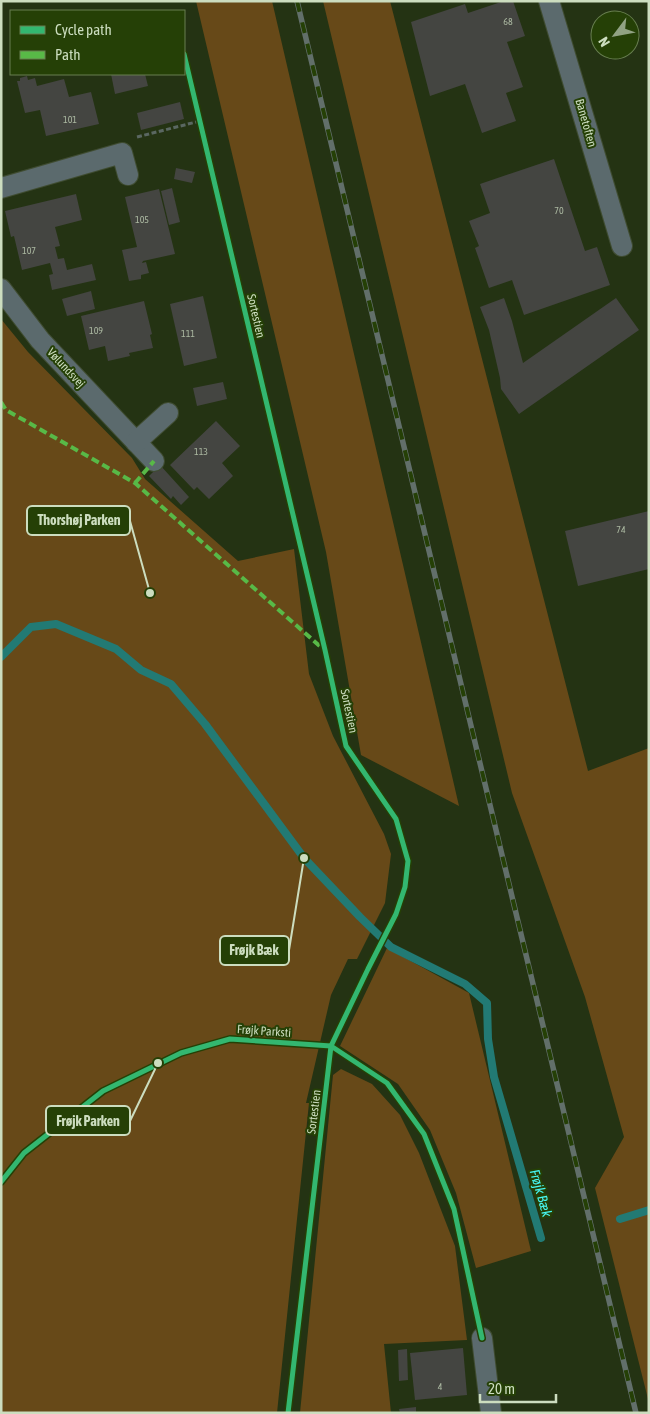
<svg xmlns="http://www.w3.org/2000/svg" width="650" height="1414" viewBox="0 0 650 1414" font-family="'Asap Condensed',sans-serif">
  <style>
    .green { fill: #674918 }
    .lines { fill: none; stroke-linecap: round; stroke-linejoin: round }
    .stream { stroke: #227a74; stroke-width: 8 }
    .building { fill: #444541 }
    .street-casing { stroke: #3f4c31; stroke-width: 22 }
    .path { stroke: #5a6761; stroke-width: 3; stroke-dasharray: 5 2.5; stroke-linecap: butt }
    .street { stroke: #5b6a6d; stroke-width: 20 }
    .rail-casing { stroke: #626f6a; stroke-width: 5.5 }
    .rail { stroke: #254006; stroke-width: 4; stroke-dasharray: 11; stroke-linecap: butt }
    .quiet { stroke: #58b947; stroke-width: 4; stroke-dasharray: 8 4; stroke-linecap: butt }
    .cycleway-casing { stroke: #254006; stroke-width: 8 }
    .cycleway { stroke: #33b770; stroke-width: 5 }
    .labels { text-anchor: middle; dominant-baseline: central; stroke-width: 4; stroke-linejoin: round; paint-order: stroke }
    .number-label { font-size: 10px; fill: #aab7a0 }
    .street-label { font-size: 12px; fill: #ccddbf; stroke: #254006 }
    .water-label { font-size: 14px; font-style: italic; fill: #47f5f0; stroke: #254006 }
    .leader { fill: none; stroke: #ccddbf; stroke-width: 2 }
    .callout-dot { fill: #ccddbf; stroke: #254006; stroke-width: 2 }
    .callout { fill: #254006; stroke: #ccddbf; stroke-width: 2 }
    .callout-label { font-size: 14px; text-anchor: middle; font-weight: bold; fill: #ccddbf }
  </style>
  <rect width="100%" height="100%" fill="#243313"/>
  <g class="green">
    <path d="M196,1H272L459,806L361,755L326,552Z"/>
    <path d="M323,1H390L588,771L649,748V1403L595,1188L624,1137L585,997L512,793Z"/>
    <path d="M1,319L28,352L132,458L145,479L238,561L294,549L309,674L333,736L384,834L391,854L385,903L357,959H348L331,995L306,1103H309L277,1413H1Z"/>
    <path d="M387,948L469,993L531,1251L476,1268L456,1193L430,1130L398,1084L340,1046Z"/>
    <path d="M341,1069L372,1084L400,1115L419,1153L455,1246L467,1340L384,1344L391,1413H300L333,1075Z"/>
  </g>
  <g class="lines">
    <g class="stream">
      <path d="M1,657L31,627L56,624L116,649L141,670L171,684L205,724L304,858L360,917L391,947L465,984L487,1003L488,1039L494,1077L541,1238"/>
      <path d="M620,1219L649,1210"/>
    </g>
  </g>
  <g class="building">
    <path d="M504,1H513L525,36L507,42L523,87L506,93L516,121L482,133L465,84L430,96L411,22L465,4L468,13Z"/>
    <path d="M111,74H145L148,86L115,94Z"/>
    <path d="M27,76L28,80L35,78L37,86L64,79L69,97L91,92L99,124L46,136L40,110L25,113L17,81H20V78Z"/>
    <path d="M180,102L184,119L141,130L137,113Z"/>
    <path d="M554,159L585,251L597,247L610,285L524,315L512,280L489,288L475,248L479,246L469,221L490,213L480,184Z"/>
    <path d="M176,168L195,172L192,183L174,179Z"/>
    <path d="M172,188L180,222L169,225L161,191Z"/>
    <path d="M159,189L175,254L143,261L142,263L146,262L149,273L141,275V279L129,281L122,250L137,247L125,197Z"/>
    <path d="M76,194L82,220L55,227L60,246L55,247L58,259L64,258L67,270L92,264L96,280L52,290L49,275L53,274L50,263L22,270L14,236L11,237L5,211Z"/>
    <path d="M91,291L95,309L67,316L62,299Z"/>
    <path d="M203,296L217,358L184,366L170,304Z"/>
    <path d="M504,298L512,321L523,363L616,298L639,330L519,414L501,389L500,378L489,330L480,307Z"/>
    <path d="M144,301L152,334L150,335L153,348L129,353L130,356L108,361L105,346L89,350L81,316Z"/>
    <path d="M223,382L227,399L197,406L193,388Z"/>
    <path d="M216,421L240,446L222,463L233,476L209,499L197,487L194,490L170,465Z"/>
    <path d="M160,465L189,497L181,505L173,496L171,499L149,476Z"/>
    <path d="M649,511V569L578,586L565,531Z"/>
    <path d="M463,1348L467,1395L415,1400L410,1353Z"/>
    <path d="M407,1349L408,1380L399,1381L398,1350Z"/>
    <path d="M416,1407V1413H400L399,1409Z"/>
  </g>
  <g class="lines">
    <g class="street-casing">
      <g id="street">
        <path d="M549,1L622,246"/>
        <path d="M1,188L122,153L128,175"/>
        <path d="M1,289L40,340L154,461"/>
        <path d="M136,442L168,413"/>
        <path d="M482,1338L491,1413"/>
      </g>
    </g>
    <path class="path" d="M137,137L200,121"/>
    <use href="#street" class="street"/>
    <g class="rail-casing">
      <path id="rail" d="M297,1L636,1413"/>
    </g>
    <use href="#rail" class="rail"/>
    <g class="quiet">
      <path d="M1,402L6,410L135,483L323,649"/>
      <path d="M135,483L154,461"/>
    </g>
    <g class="cycleway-casing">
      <g id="cycleway">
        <path d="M184,54L325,650L346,746L396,819L408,861L405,887L396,914L368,969L331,1046L288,1413"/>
        <path d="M1,1182L24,1153L103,1091L181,1053L230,1039L331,1046L387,1083L424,1134L454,1209L482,1338"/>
      </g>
    </g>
    <use href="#cycleway" class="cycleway"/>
  </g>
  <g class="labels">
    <g class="number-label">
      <text x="508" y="21">68</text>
      <text x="70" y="119">101</text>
      <text x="559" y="210">70</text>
      <text x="142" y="219">105</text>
      <text x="29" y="250">107</text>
      <text x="96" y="330">109</text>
      <text x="188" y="333">111</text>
      <text x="201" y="451">113</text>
      <text x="621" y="529">74</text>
      <text x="440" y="1386">4</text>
    </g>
    <g class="street-label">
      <text transform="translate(586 123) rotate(74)">Banetoften</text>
      <text transform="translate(256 316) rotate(77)">Sortestien</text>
      <text transform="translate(66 368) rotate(47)">Vølundsvej</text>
      <text transform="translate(349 711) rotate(78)">Sortestien</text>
      <text transform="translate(264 1031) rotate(4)">Frøjk Parksti</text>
      <text transform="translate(314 1112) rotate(-83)">Sortestien</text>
    </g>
    <g class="water-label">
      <text transform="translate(541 1193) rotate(74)">Frøjk Bæk</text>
    </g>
  </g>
  <path class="leader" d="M150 593L130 521M304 858L289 950M158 1063L130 1121"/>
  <g class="callout-dot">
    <circle cx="150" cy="593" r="5"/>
    <circle cx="304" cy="858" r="5"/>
    <circle cx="158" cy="1063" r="5"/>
  </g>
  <g class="callout">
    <rect x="27" y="506" width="103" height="29" rx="5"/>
    <rect x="220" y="936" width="69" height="29" rx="5"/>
    <rect x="46" y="1106" width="84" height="29" rx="5"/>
  </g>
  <g class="callout-label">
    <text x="79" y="525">Thorshøj Parken</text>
    <text x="254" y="955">Frøjk Bæk</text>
    <text x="88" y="1126">Frøjk Parken</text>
  </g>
  <rect width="650" height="1414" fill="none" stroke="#ccddbf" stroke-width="5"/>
  <rect x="10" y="10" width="175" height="65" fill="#254006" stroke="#687f50"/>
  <rect x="20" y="26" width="25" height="8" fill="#33b770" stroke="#687f50"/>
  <text x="55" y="35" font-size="15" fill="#ccddbf">Cycle path</text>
  <rect x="20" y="51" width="25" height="8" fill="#58b947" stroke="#687f50"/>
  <text x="55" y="60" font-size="15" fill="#ccddbf">Path</text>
  <g transform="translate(615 35) rotate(238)"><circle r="24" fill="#254006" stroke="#687f50"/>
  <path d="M0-4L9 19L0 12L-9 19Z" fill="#91a283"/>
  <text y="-8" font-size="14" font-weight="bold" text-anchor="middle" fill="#ccddbf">N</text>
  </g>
  <path d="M480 1394v8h76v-8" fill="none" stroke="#ccddbf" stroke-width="2.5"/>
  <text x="488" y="1394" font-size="15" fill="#ccddbf" stroke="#254006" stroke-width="4" paint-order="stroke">20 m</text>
</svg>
